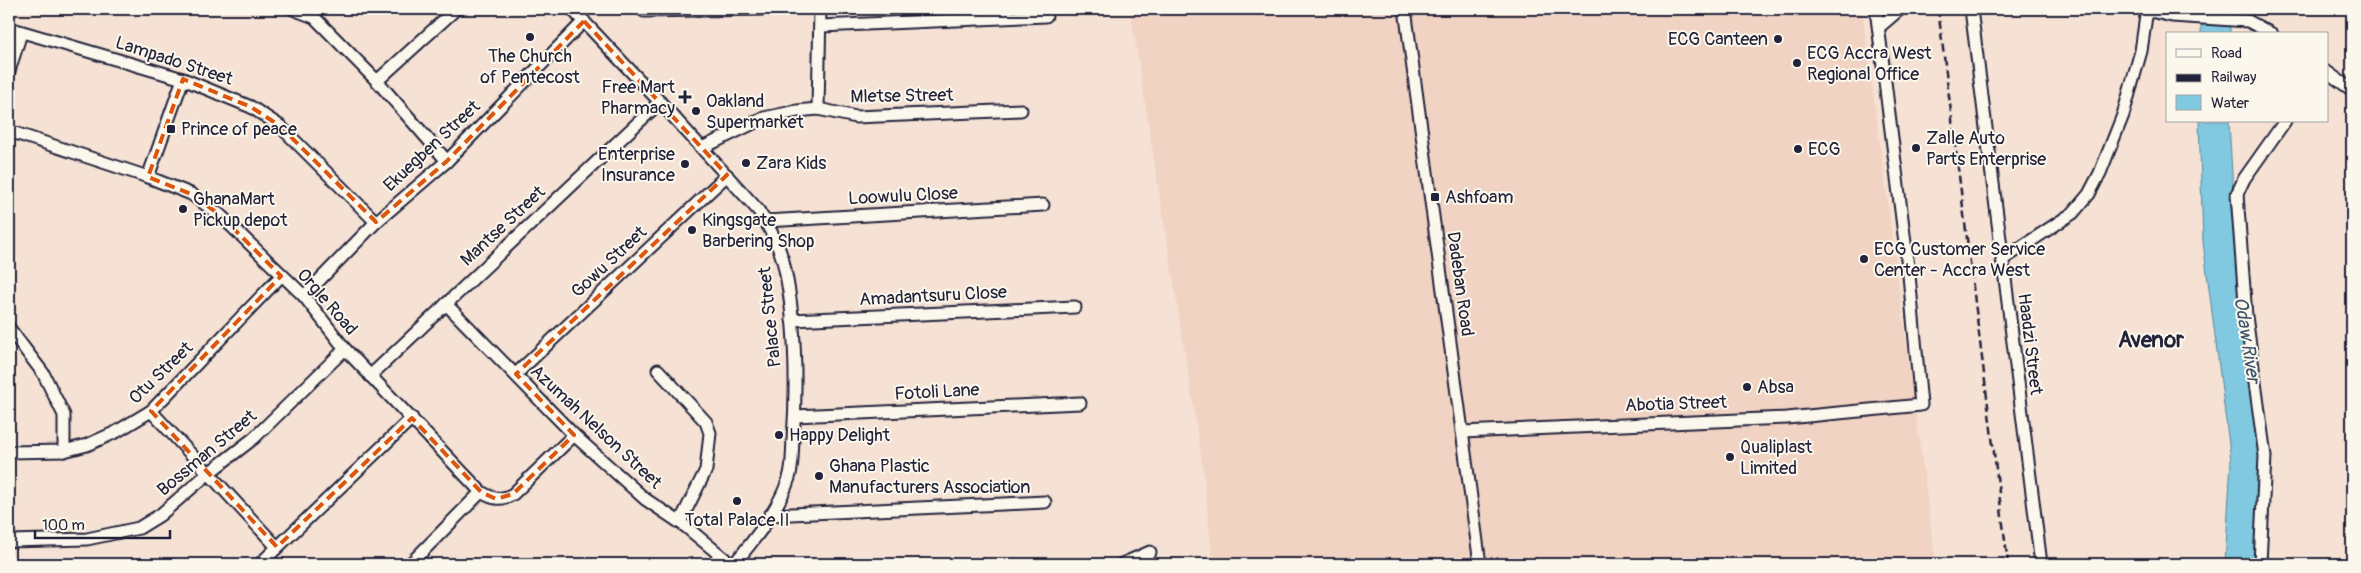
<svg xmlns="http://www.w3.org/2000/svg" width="2361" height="573" viewBox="0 0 2361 573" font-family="Pangolin,sans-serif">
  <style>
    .built { fill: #f1d3c3 }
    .water { fill: #80c9e0; stroke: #5a869e }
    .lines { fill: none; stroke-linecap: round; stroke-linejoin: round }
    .minor-casing { stroke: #22223b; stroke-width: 15 }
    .minor { stroke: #fbf7ec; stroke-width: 11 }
    .rail { stroke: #22223b; stroke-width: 2.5; stroke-dasharray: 8 4; stroke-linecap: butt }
    .marked { fill: none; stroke: #de560e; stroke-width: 4; stroke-dasharray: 10 6; stroke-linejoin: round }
    .poi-dot { fill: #22223b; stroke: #fbf7ec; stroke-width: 2 }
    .labels { text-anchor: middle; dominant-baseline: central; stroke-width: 4; stroke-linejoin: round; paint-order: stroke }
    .poi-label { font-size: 18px; fill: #22223b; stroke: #fbf7ec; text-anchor: start }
    .street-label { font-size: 18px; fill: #22223b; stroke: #fbf7ec }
    .water-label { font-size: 19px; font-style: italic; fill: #3e546d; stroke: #fbf7ec }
    .district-label { font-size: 22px; font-weight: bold; fill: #22223b; stroke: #fbf7ec }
  </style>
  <rect width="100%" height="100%" fill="#f5e2d4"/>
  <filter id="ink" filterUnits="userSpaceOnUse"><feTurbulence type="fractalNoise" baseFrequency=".02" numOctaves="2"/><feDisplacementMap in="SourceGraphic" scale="10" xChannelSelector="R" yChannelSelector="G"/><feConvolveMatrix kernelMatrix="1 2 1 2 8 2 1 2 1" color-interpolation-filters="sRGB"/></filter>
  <g filter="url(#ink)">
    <path class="built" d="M1130,9H1862L1936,564H1213L1203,468Z"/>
    <g class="water">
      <path d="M2202,9H2230V34H2201Z"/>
      <path d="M2199,121H2229L2236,245L2262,453L2257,564H2225L2231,460L2203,242Z"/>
    </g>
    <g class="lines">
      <g class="minor-casing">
        <g id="minor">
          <path d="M293,9L314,17L377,81L447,161"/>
          <path d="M572,9L660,102L758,210C769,226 778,243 783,261C796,314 797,386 793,440C792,452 793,466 789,478C779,509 755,539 734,564"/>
          <path d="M1405,9L1480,564"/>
          <path d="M1971,9L2041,564"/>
          <path d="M2142,9L2172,16L2248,21L2272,34"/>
          <path d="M644,11L761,9"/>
          <path d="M821,26L1046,16"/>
          <path d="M1879,27L1900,9"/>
          <path d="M9,28L183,79L251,107L280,126L376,222"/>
          <path d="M9,71L21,33"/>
          <path d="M2327,72L2352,90"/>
          <path d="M377,81L456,9"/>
          <path d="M818,109L820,9"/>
          <path d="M9,131L148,177L191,194L220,215L304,296L345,349L481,492C493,499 501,501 513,494L574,435"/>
          <path d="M702,148L764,118L797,111L818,109L856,117L1021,110"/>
          <path d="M148,177L183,79"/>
          <path d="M766,221L1043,205"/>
          <path d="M2002,260L2073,213L2089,194L2100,173L2123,115L2141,51L2147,9"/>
          <path d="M304,296L376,222L447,161L584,21"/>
          <path d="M446,304L574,435L645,499L685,526L731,564"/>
          <path d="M792,320L1075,307"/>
          <path d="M9,328L43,373L64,415V451"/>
          <path d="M658,370L706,422L710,433L706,470L680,522"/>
          <path d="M516,374L727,175"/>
          <path d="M370,376L660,102"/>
          <path d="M151,411L277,547"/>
          <path d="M795,416L1080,403"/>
          <path d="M1462,432L1787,418L1921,405L1909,275L1876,9"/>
          <path d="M9,452L64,451L87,445L116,432L151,411L281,276"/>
          <path d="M770,515L1045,502"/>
          <path d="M9,541L87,539L139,528L160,515L210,472L254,438L345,349"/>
          <path d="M260,564L412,418"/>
          <path d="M410,564L481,492"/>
          <path d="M1122,564L1150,552"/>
          <path d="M2260,564L2265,456L2246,316L2237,194L2244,179L2285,121"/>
        </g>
      </g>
      <use href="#minor" class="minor"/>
      <path class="rail" d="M1938,9L2008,564"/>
    </g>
  </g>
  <path class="marked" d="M584,21L727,175L516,374L574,435L513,494L496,499L481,492L412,418L277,547L151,411L281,276L220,215L191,194L148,177L183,79L251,107L280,126L376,222L447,161Z"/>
  <g class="poi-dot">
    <circle cx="530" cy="37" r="5"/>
    <circle cx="1778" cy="39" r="5"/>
    <circle cx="1797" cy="63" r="5"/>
    <path d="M682.5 89.5h5v5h5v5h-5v5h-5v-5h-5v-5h5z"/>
    <circle cx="696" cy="111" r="5"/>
    <rect x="166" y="124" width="10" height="10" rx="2.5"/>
    <circle cx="1916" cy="148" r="5"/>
    <circle cx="1798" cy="149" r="5"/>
    <circle cx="746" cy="163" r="5"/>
    <circle cx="685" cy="164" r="5"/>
    <rect x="1430" y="192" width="10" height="10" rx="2.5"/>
    <circle cx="183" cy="209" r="5"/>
    <circle cx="692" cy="230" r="5"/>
    <circle cx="1864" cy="259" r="5"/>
    <circle cx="1747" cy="387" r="5"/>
    <circle cx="779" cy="435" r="5"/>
    <circle cx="1730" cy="457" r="5"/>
    <circle cx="819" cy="476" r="5"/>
    <circle cx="737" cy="501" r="5"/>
  </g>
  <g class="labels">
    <g class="poi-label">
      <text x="1768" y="39" text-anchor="end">ECG Canteen</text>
      <text x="1807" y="53">ECG Accra West<tspan x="1807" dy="21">Regional Office</tspan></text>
      <text x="530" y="56" text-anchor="middle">The Church<tspan x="530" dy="21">of Pentecost</tspan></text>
      <text x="675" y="87" text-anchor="end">Free Mart<tspan x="675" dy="21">Pharmacy</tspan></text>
      <text x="706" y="101">Oakland<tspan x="706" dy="21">Supermarket</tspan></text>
      <text x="181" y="129">Prince of peace</text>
      <text x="1926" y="138">Zalle Auto<tspan x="1926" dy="21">Parts Enterprise</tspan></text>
      <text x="1808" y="149">ECG</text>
      <text x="675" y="154" text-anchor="end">Enterprise<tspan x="675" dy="21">Insurance</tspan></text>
      <text x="756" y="163">Zara Kids</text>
      <text x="1445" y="197">Ashfoam</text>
      <text x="193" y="199">GhanaMart<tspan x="193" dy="21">Pickup depot</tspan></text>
      <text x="702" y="220">Kingsgate<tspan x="702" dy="21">Barbering Shop</tspan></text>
      <text x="1874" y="249">ECG Customer Service<tspan x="1874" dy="21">Center - Accra West</tspan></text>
      <text x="1757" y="387">Absa</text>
      <text x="789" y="435">Happy Delight</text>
      <text x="1740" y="447">Qualiplast<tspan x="1740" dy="21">Limited</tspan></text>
      <text x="829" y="466">Ghana Plastic<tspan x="829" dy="21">Manufacturers Association</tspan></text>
      <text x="737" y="520" text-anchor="middle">Total Palace II</text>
    </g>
    <g class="street-label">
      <text transform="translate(174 61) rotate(18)">Lampado Street</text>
      <text transform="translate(902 96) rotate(-1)">Mletse Street</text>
      <text transform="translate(432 146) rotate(-43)">Ekuegben Street</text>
      <text transform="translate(903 196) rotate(-3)">Loowulu Close</text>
      <text transform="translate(503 226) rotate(-43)">Mantse Street</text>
      <text transform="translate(609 262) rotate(-43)">Gowu Street</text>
      <text transform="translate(1460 284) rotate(82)">Dadeban Road</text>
      <text transform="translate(933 296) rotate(-3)">Amadantsuru Close</text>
      <text transform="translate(327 302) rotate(49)">Orgle Road</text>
      <text transform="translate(770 317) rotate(-96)">Palace Street</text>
      <text transform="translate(2030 344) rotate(83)">Haadzi Street</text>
      <text transform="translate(161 373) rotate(-44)">Otu Street</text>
      <text transform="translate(937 392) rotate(-3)">Fotoli Lane</text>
      <text transform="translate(1676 404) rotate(-2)">Abotia Street</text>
      <text transform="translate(596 427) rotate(43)">Azumah Nelson Street</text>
      <text transform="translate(207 453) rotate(-40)">Bossman Street</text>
    </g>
    <g class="water-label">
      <text transform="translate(2247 340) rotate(81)">Odaw River</text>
    </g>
    <g class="district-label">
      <text x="2151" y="340">Avenor</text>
    </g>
  </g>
  <rect width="2361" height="573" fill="none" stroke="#fbf7ec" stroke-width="30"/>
  <rect x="15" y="15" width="2331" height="543" fill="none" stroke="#22223b" stroke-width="2" filter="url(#ink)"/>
  <rect x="2166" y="32" width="162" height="90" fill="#fbf7ec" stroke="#a4a2a5"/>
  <rect x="2176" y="49" width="25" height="8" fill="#fbf7ec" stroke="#a4a2a5"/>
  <text x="2211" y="58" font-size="15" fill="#22223b">Road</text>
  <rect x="2176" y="74" width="25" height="8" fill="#22223b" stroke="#a4a2a5"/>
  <text x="2211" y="82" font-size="15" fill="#22223b">Railway</text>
  <rect x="2176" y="95" width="25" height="15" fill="#80c9e0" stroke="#a4a2a5"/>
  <text x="2211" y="108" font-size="15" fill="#22223b">Water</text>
  <path d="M35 530v8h135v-8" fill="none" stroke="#22223b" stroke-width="2.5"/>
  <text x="42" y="530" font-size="15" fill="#22223b" stroke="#fbf7ec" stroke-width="4" paint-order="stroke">100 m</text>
</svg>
